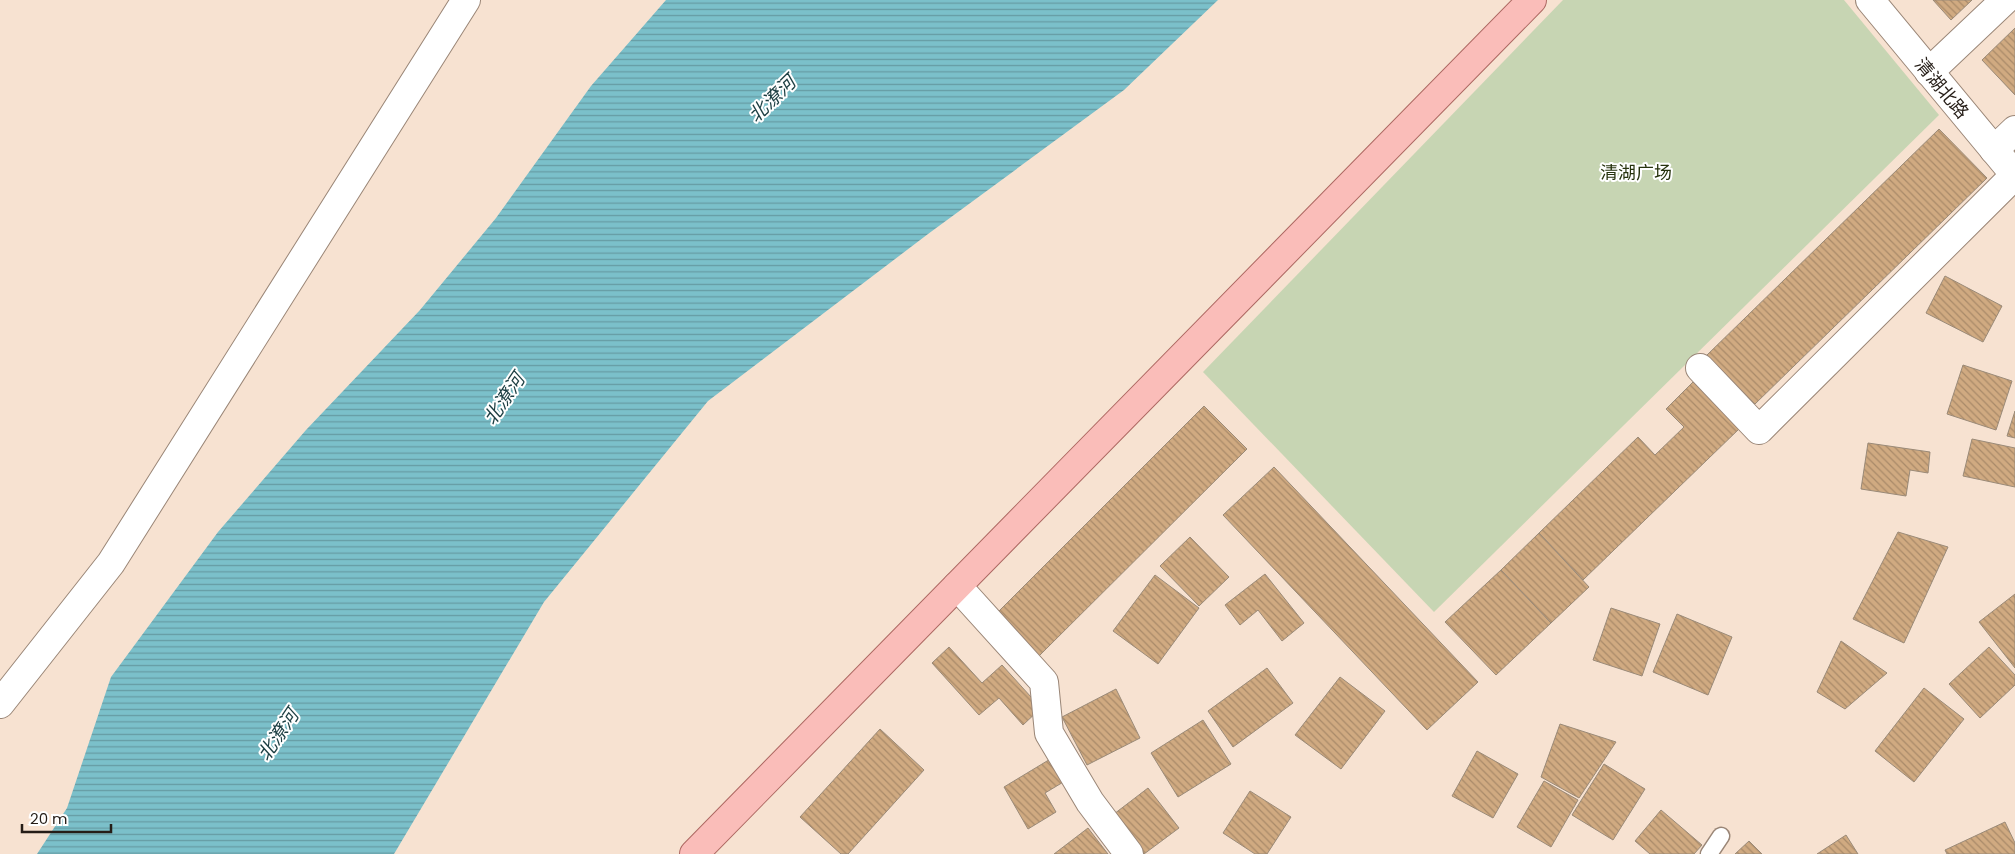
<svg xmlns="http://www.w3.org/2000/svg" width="2015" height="854" viewBox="0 0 2015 854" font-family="Poppins,'Noto Sans SC',sans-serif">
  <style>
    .park { fill: #c7d5b3 }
    .water { fill: url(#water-rules) }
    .building { fill: url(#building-back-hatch); stroke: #9a8a78 }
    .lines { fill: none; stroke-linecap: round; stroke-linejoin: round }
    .service-casing { stroke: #9a8677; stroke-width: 19 }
    .minor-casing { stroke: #9a8677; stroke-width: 30 }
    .tertiary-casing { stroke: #9a8677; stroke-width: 30 }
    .primary-casing { stroke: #ad6862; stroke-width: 30 }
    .service { stroke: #fff; stroke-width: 16 }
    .minor { stroke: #fff; stroke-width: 28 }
    .tertiary { stroke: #fff; stroke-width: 28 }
    .primary { stroke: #fabdb9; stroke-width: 28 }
    .labels { text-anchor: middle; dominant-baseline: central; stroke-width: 4; stroke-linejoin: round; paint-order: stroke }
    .street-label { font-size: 18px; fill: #251d17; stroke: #fff }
    .park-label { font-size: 18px; fill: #26320d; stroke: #fff }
    .water-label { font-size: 19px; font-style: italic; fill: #1c3e42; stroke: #fff }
  </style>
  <defs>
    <pattern id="water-rules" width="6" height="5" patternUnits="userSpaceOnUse" patternTransform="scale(1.25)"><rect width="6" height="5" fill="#7bc0ca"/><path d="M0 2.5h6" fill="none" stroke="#659ba3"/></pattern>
    <pattern id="building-back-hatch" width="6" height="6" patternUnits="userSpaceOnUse" patternTransform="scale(1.25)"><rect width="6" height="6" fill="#d0aa81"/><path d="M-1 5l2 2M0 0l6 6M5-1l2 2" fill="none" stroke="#a98a69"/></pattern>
  </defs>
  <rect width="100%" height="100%" fill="#f7e2d1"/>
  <path class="park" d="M1563,0H1844L1939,115L1434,612L1203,372Z"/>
  <path class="water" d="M666,0H1218L1124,90L928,234L708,401L544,602L394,854H37L67,808L111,677L218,532L306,430L420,310L496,218L591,86Z"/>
  <g class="building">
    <path d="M1933,0H1972L1951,20Z"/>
    <path d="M2015,28V95L1982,60Z"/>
    <path d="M1939,129L1987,178L1755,404L1707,355Z"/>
    <path d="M1945,276L2002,306L1983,342L1926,313Z"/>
    <path d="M1963,365L2012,381L1996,430L1947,414Z"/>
    <path d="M1693,382L1739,429L1583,580L1539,533L1638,437L1655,455L1684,427L1666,409Z"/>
    <path d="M1204,406L1247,449L1039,656L996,614Z"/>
    <path d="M2015,411V438L2007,436Z"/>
    <path d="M1972,439L2015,448V487L1963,476Z"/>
    <path d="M1868,443L1930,452L1928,473L1910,470L1906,496L1861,489Z"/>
    <path d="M1274,467L1478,682L1427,730L1223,515Z"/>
    <path d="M1898,532L1948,547L1904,643L1853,619Z"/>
    <path d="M1539,533L1589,587L1551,623L1501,570Z"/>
    <path d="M1190,537L1229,577L1199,606L1160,566Z"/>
    <path d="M1501,570L1551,623L1496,675L1445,622Z"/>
    <path d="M1265,574L1304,623L1282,641L1258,610L1240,625L1225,605Z"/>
    <path d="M1155,575L1199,608L1158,664L1113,631Z"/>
    <path d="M2015,594V668L1979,622Z"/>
    <path d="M1611,608L1660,624L1642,676L1593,660Z"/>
    <path d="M1677,614L1732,637L1708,695L1653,672Z"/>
    <path d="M1841,641L1887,673L1845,709L1817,692Z"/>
    <path d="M949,647L982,683L1002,665L1041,708L1023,725L999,698L979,715L932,663Z"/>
    <path d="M1989,647L2015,675V685L1980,718L1949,684Z"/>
    <path d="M1267,668L1293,703L1233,747L1208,711Z"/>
    <path d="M1340,677L1385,711L1341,769L1295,735Z"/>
    <path d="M1924,688L1964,719L1914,782L1875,751Z"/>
    <path d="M1116,689L1140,738L1087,765L1062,717Z"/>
    <path d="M1203,720L1231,764L1178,797L1151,753Z"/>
    <path d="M1560,724L1616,742L1579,798L1541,777Z"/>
    <path d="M880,729L924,770L848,854H841L800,817Z"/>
    <path d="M1477,751L1518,774L1493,818L1452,796Z"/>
    <path d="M1052,758L1065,781L1045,793L1056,812L1028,829L1004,787Z"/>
    <path d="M1604,764L1645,789L1613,840L1572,815Z"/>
    <path d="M1544,781L1578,800L1551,847L1517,827Z"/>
    <path d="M1148,788L1179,828L1144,854L1114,814Z"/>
    <path d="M1250,791L1291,817L1267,854H1255L1223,833Z"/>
    <path d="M1661,810L1702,845L1694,854H1650L1635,841Z"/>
    <path d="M2005,822L2015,843V854H1947L1945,850Z"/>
    <path d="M1088,828L1108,854H1054Z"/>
    <path d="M1846,835L1858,854H1817Z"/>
    <path d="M1749,841L1762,854H1735Z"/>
  </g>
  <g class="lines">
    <g class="service-casing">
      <path id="service" d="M1709,854L1721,836"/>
    </g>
    <g class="minor-casing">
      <g id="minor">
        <path d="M1929,72L2005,0"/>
        <path d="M1994,150L2015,130"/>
        <path d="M1700,368L1759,430L2015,175"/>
        <path d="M957,586L1044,682L1049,733L1090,802L1129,854"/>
      </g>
    </g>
    <g class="tertiary-casing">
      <g id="tertiary">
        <path d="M1870,0L2015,175"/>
        <path d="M0,704L111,563L466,0"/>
      </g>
    </g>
    <g class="primary-casing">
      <path id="primary" d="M694,854L1532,0"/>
    </g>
    <use href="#service" class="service"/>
    <use href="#minor" class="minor"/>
    <use href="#tertiary" class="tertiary"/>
    <use href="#primary" class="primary"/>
  </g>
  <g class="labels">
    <g class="street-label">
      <text transform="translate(1942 88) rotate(50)">清湖北路</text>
    </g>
    <g class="park-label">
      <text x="1636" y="172">清湖广场</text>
    </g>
    <g class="water-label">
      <text transform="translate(772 99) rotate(-44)">北潦河</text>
      <text transform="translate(504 399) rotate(-56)">北潦河</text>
      <text transform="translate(278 735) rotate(-56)">北潦河</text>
    </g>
  </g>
  <path d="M22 824v8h89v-8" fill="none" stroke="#251d17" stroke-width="2.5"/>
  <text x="30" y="824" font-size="15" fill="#251d17" stroke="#ffffff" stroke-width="4" paint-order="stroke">20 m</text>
</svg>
